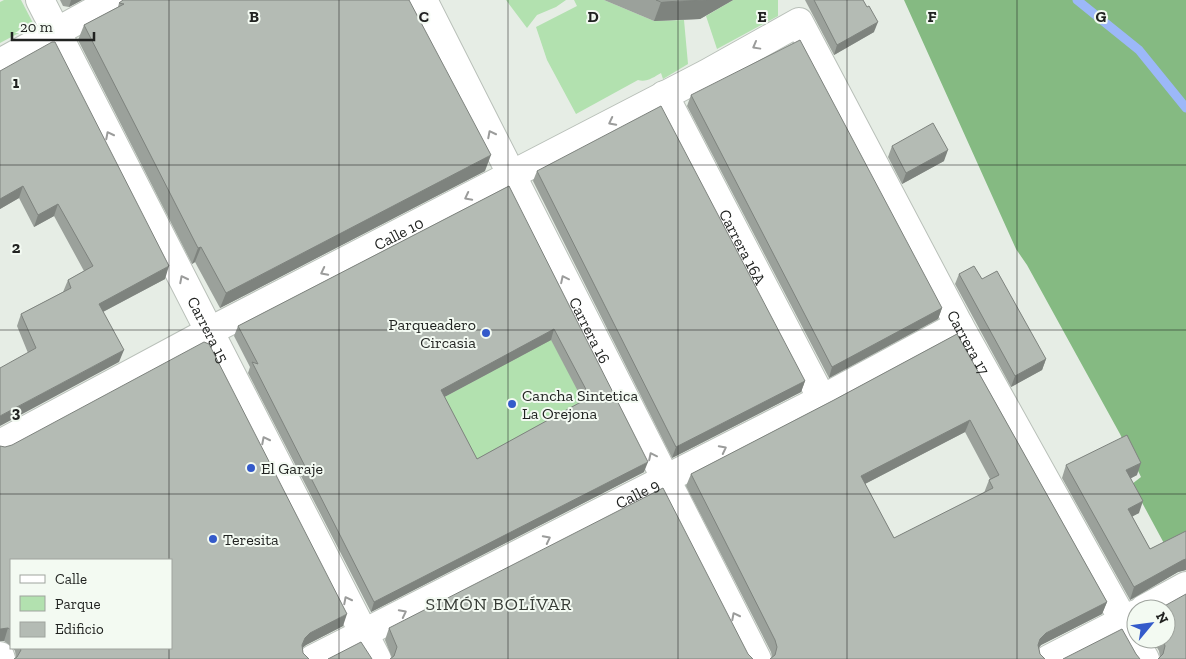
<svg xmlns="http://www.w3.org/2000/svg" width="1186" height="659" viewBox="0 0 1186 659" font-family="'Zilla Slab',serif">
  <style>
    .green { fill: #b2e1af }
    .forest { fill: #85ba82 }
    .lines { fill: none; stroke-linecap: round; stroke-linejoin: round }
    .stream { stroke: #9cb8f8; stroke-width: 9 }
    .minor-casing { stroke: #b9c0b9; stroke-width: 30 }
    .tertiary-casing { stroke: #b9c0b9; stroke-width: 30 }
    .secondary-casing { stroke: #b9c0b9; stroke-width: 30 }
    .minor { stroke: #fff; stroke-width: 28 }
    .tertiary { stroke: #fff; stroke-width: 28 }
    .secondary { stroke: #fff; stroke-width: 28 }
    .wall { fill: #9ba19b; fill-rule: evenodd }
    .shaded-wall { fill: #7e837e }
    .building { fill: #b4bbb4; stroke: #7e837e; fill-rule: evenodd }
    .oneway { stroke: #9b9c9b }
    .grid { fill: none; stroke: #212321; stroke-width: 1; stroke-opacity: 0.55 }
    .poi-dot { fill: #345aca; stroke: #f3faf2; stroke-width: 2 }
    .labels { text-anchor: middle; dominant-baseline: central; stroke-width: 4; stroke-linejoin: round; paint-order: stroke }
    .street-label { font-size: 16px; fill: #212321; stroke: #f3faf2 }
    .poi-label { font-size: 16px; fill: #212321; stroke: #f3faf2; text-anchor: start }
    .neighbourhood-label { font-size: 18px; letter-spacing: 1px; fill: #373c36; stroke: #f3faf2 }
    .grid-label { font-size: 16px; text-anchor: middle; font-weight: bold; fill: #212321; stroke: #f3faf2; stroke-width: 4; stroke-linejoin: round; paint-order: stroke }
  </style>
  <rect width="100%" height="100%" fill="#e6ede5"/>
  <g class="green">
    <path d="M4,0H21L34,25L0,43V2Z"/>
    <path d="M506,0H566L556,7L537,15L527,28Z"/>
    <path d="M574,0H604L654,21L684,20L688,64L663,79L661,73C654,77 646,83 638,80L576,114L547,60L536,27L577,6Z"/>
    <path d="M733,0H778V16L717,49L706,16Z"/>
    <path d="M551,339L587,407L473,470L437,401Z"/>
  </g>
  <path class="forest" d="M904,0H1186V537L1166,547L1132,484L1141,477L1120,434L1027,265L1016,249Z"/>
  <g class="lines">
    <path class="stream" d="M1077,0L1139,50L1186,108"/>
    <g class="minor-casing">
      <g id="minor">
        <path d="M0,63L114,0"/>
        <path id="s1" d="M664,95L822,399"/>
        <path id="s2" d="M0,444L210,331L706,74L799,22L959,325L1145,659"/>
        <path d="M1144,609L1186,586"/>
        <path id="s3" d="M313,659L822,399L959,325"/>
        <path d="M1049,659L1136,614"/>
      </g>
    </g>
    <g class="tertiary-casing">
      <g id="tertiary">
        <path id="s4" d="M423,0C535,219 644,440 757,659"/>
      </g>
    </g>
    <g class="secondary-casing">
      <g id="secondary">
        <path id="s5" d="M40,0L377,659"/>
        <path d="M0,656L1,659"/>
      </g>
    </g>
    <use href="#minor" class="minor"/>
    <use href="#tertiary" class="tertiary"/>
    <use href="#secondary" class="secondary"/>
  </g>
  <g class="wall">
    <path d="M60,0H82L69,7L63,6Z"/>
    <path d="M123,0L485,171L220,308L195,262L192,264L78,40L84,25L118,7L119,3Z"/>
    <path d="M604,0H733L700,19L654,21Z"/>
    <path d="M805,0H863L874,32L834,55Z"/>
    <path d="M0,71L165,279L103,312L119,362L28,353L17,326L21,314L63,292L68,280L84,271L54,216L34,227L19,198L0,209Z"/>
    <path d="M691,95L942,308L938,319L829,378L687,106Z"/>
    <path d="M892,146L944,161L902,184L888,157Z"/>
    <path d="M537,171L805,381L801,392L672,458L533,181Z"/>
    <path d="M509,186L644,472L371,612L248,373L250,367L234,336L238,326ZM551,340L583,401L477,459L444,397Z"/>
    <path d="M959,274L982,279L1046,359L1042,370L1011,387L955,284Z"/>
    <path d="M957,334L1107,602L1102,614L1041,645L1039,648L1040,654L772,657L771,652L686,486L691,474L834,400ZM965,432L990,479L989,480L984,493L894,538L865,484Z"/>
    <path d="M0,446L343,626L306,645L302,648L303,653L16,658L15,651L13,648H171L11,560V646L4,641Z"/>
    <path d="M1066,465L1137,475L1131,478L1139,513L1132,516L1150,549L1186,531V570L1178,572L1130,600L1062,478Z"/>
    <path d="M389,628L748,654L392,658L385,640Z"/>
    <path d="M1152,639H1166L1186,659L1160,657L1159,651Z"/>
  </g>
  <g class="shaded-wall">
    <path d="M71,0H82L69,7Z"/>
    <path d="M707,0H733L700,19L654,21L661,2Z"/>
    <path d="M878,22L874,32L834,55L837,45Z"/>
    <path d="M948,150L944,161L902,184L906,173Z"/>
    <path d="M491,155L485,171L220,308L226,293Z"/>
    <path d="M23,186L19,198L0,209V199Z"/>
    <path d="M58,204L54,216L34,227L38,215Z"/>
    <path d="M201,247L195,262L192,264L198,248Z"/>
    <path d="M169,266L165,279L95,316L99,304Z"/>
    <path d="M942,308L938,319L829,378L832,367Z"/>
    <path d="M554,329L551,340L437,401L441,390Z"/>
    <path d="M124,350L119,362L0,426V416Z"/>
    <path d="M1046,359L1042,370L1011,387L1015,376Z"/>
    <path d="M805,381L801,392L672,458L676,447Z"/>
    <path d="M970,420L965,432L857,488L861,476Z"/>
    <path d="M648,462L644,472L371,612L374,602Z"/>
    <path d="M1141,463L1137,475L1122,483L1126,470Z"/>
    <path d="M1143,501L1139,513L1124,521L1128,509Z"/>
    <path d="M1186,559V570L1178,572L1130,600L1134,587L1183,560Z"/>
    <path d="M1107,602L1102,614L1041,645L1036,651L1040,639L1046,633Z"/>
    <path d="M347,614L343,626L306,645L300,650L305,638L310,633Z"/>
    <path d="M8,628L4,641H0V629Z"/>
  </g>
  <g class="building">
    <path d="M123,0H409L491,155L226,293L201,247L198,248L84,25L124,4L119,3Z"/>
    <path d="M656,0H707L661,2Z"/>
    <path d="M814,0H863L867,7L869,6L878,22L837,45Z"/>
    <path d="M800,40L942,308L832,367L691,95Z"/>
    <path d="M52,42H55L169,266L99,304L124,350L0,416V368L36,348L21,314L71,288L68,280L93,266L58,204L38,215L23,186L0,199V71Z"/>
    <path d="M661,106L805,381L676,447L537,171Z"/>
    <path d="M933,123L948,150L906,173L892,146Z"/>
    <path d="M509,186L648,462L374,602L252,362L258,364L238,326ZM554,329L590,397L477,459L441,390Z"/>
    <path d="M974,266L982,279L997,271L1046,359L1015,376L959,274Z"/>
    <path d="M957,334L1107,602L1046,633L1040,639L1038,645L1040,654L1045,659H770L775,655L777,647L775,640L691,474L834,400ZM970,420L999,475L989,480L993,488L894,538L861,476Z"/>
    <path d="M204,342L209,344L347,614L310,633L305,638L302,645L303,653L309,659H14L17,657L21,650L20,648H171V560H11V630L8,628L0,629V446L5,447L12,445Z"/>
    <path d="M1127,435L1141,463L1126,470L1143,501L1128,509L1150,549L1186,531V559L1183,560L1134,587L1066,465Z"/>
    <path d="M663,488L748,654L753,659H390L394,656L397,647L389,628Z"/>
    <path d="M1186,594V659H1158L1163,654L1165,646L1163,639H1166V609H1159Z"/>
    <path d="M1122,629L1136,654L1140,659H1063Z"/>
    <path d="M361,642L372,659H328Z"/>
  </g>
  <defs><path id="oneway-chevron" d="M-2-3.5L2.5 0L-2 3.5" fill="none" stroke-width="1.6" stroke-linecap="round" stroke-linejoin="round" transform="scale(1.25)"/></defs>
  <g class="oneway">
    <use href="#oneway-chevron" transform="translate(756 46) rotate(151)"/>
    <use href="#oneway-chevron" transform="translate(612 122) rotate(153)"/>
    <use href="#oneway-chevron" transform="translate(491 134) rotate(-117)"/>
    <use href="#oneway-chevron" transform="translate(109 135) rotate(-117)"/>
    <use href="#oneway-chevron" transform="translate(468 197) rotate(153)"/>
    <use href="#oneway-chevron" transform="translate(324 272) rotate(153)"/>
    <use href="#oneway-chevron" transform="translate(183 279) rotate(-117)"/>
    <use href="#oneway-chevron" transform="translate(564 279) rotate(-116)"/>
    <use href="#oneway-chevron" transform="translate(265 440) rotate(-117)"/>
    <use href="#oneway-chevron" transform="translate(723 449) rotate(-27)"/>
    <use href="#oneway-chevron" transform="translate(652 456) rotate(-116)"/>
    <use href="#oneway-chevron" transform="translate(547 539) rotate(-27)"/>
    <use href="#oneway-chevron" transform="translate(347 600) rotate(-117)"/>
    <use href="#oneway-chevron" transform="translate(403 613) rotate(-27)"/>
    <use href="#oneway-chevron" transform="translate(735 616) rotate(-117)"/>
  </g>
  <path class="grid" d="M169,0V560M339,0V659M508,0V659M678,0V659M847,0V659M1017,0V659M0,165H1186M0,330H1186M0,494H1186M169,648V659"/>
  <g class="poi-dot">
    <circle cx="486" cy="333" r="5"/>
    <circle cx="512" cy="404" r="5"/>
    <circle cx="251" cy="468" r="5"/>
    <circle cx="213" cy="539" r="5"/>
  </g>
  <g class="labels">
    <g class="street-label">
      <text stroke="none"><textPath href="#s2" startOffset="451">Calle 10</textPath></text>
      <text stroke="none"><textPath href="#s1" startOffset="171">Carrera 16A</textPath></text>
      <text stroke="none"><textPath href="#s5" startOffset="370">Carrera 15</textPath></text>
      <text stroke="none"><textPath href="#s4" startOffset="370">Carrera 16</textPath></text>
      <text stroke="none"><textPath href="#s2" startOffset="1266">Carrera 17</textPath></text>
      <text stroke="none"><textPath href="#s3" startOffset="364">Calle 9</textPath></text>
    </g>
    <g class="poi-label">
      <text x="476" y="324" text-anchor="end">Parqueadero<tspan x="476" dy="18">Circasia</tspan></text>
      <text x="522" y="395">Cancha Sintetica<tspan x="522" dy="18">La Orejona</tspan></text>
      <text x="261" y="468">El Garaje</text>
      <text x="223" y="539">Teresita</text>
    </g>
    <g class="neighbourhood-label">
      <text x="499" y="604">SIMÓN BOLÍVAR</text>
    </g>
  </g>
  <g class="grid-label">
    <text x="254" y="22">B</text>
    <text x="424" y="22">C</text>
    <text x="593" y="22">D</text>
    <text x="762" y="22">E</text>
    <text x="932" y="22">F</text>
    <text x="1101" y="22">G</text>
    <text x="16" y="88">1</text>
    <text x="16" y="253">2</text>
    <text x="16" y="418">3</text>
  </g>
  <rect x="10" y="559" width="162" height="90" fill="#f3faf2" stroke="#9fa49e"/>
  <rect x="20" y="575" width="25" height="8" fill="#ffffff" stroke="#9fa49e"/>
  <text x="55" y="584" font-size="15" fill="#212321">Calle</text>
  <rect x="20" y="596" width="25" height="15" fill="#b2e1af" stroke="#9fa49e"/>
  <text x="55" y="609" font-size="15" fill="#212321">Parque</text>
  <rect x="20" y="622" width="25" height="15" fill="#b4bbb4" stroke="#9fa49e"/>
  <text x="55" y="634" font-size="15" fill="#212321">Edificio</text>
  <g transform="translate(1151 624) rotate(61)"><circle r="24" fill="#f3faf2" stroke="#9fa49e"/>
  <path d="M0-4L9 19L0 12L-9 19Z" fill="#345aca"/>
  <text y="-8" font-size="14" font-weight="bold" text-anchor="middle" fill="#212321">N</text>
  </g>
  <path d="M12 32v8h82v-8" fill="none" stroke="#212321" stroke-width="2.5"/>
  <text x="20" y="32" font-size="15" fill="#212321" stroke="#f3faf2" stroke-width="4" paint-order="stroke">20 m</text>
</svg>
